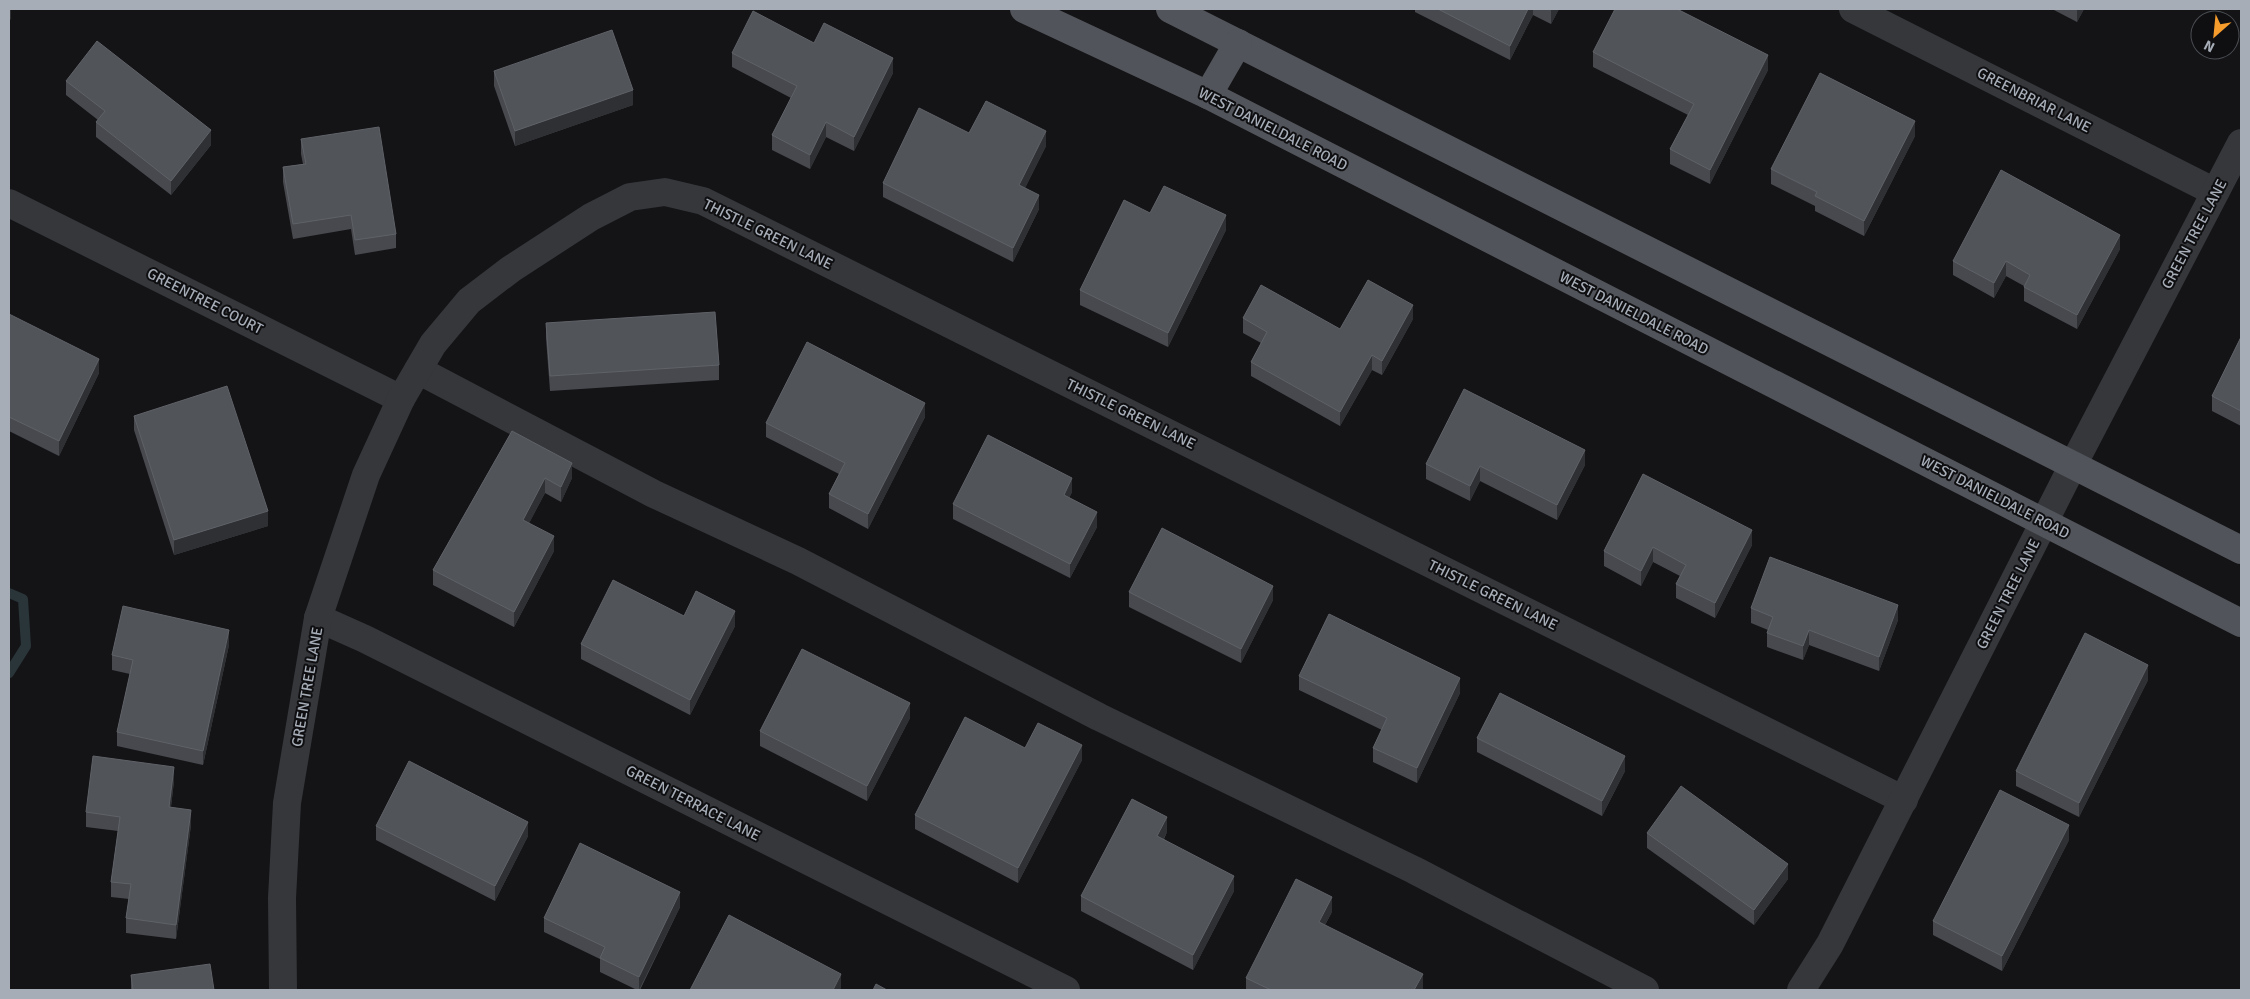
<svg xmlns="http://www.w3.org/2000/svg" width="2250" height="999" viewBox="0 0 2250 999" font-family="Signika,sans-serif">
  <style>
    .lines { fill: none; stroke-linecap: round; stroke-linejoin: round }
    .stream { stroke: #2a353a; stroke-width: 10 }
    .minor { stroke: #35373b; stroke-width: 28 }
    .major { stroke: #51545a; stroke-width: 28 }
    .wall { fill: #47494e }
    .shaded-wall { fill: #2e3033 }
    .building { fill: #515459; stroke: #5f6268 }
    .labels { text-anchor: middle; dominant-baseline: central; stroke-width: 4; stroke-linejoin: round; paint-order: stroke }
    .street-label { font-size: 15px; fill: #a6adb7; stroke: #0f0f11 }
  </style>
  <rect width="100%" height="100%" fill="#141416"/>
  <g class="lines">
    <path class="stream" d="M9,593L23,599L26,646L9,673"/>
    <g class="minor">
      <path d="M1853,9L2215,192"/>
      <path d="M9,203L401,399"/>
      <path d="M418,370L654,494L798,561L1099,717L1414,870L1645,990"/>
      <path d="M318,618L365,639L1066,990"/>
      <path d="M283,990L282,898L287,803L318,618L366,475L401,399L433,344L469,301L511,269L591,217L630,197L665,192L703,201L1904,800"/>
      <path d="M1801,990L1830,944L2073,465L2241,143"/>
    </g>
    <g class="major">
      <path d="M1024,9L1208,95L2241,623"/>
      <path d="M1170,9L2241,550"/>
      <path d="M1208,95L1238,43"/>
    </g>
  </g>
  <g class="wall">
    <path d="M1415,9H1559L1551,24L1533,15L1510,60L1415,12Z"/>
    <path d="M2052,9H2084L2077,22Z"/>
    <path d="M814,43L893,73L854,151L826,137L810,169L772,150V135L791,98L732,67V53Z"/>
    <path d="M1593,52L1768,70L1710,184L1670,164V149L1688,115L1593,67Z"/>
    <path d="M494,71L633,105L515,146L494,86Z"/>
    <path d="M66,81L211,145L171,195L96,137V122L98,120L66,95Z"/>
    <path d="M969,133L1046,146L1025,188L1039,209L1013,262L883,197V183Z"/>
    <path d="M1915,136L1864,236L1815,211V206L1771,184V169Z"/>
    <path d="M301,139L396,234V248L355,255L351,229L293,239L283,182V167L303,164L301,154Z"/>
    <path d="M1150,213L1226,230L1168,347L1080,305V290Z"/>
    <path d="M2120,249L2077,329L2024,301V286L2006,276L1994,298L1953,275V261Z"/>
    <path d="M9,314L99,373L59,456L9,431Z"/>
    <path d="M1243,318L1340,329L1413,319L1382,375L1372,370L1340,426L1251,376V362L1261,343L1243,333Z"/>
    <path d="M546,323L719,365V380L550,391L546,338Z"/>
    <path d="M2241,337V426L2212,411V396Z"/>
    <path d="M134,416L268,526L174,555L134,430Z"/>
    <path d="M925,417L868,529L829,508V494L839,474L766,437V423Z"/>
    <path d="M512,431L572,478L561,502L545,493L529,523L554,551L514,627L433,585V570Z"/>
    <path d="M1426,464L1585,465L1557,520L1480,481L1470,501L1426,479Z"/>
    <path d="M1643,474L1752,545L1715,618L1676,598V584L1680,576L1653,562L1641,586L1604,566V551Z"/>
    <path d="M1072,492L1069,498L1097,527L1070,578L953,519V504Z"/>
    <path d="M1129,592L1273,600L1241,663L1129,607Z"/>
    <path d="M1751,608L1898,620L1879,671L1809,645L1803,660L1767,647V633L1768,630L1751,623Z"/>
    <path d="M684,616L735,626L690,715L581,659V644Z"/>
    <path d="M229,645L203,765L117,746V732L130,674L112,670V655Z"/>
    <path d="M1299,676L1460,693L1417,783L1373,762V748L1382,730L1299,690Z"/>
    <path d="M2148,680L2079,817L2016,786V771Z"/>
    <path d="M910,718L867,801L760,746V731Z"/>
    <path d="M1477,738L1625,771L1602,816L1477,752Z"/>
    <path d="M1025,748L1082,760L1018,883L915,829V815Z"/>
    <path d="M174,781L171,807L191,825L176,939L126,933V918L129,899L111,897V882L118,831L86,827V812Z"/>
    <path d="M376,826L528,836L495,901L376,840Z"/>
    <path d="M1167,832L1164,839L1234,891L1193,970L1081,911V896Z"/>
    <path d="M1647,833L1788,879L1754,925L1647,848Z"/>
    <path d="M2069,840L2002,971L1933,935V921Z"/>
    <path d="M680,907L640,990H637L600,972V959L544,932V918Z"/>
    <path d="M1332,912L1325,925L1423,989L1422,990H1246V978Z"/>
    <path d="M131,975L214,990H131Z"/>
  </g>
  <g class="shaded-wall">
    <path d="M9,9H11V19L9,21Z"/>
    <path d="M1528,9H1533V15L1510,60V46Z"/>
    <path d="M1551,9H1559L1551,24Z"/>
    <path d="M2077,9H2084L2077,22Z"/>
    <path d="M1768,55V70L1710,184V170Z"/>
    <path d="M893,58V73L854,151V137Z"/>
    <path d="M633,90V105L515,146V131Z"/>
    <path d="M1915,121V136L1864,236V221Z"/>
    <path d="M826,122V137L810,169V155Z"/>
    <path d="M211,130V145L171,195V181Z"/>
    <path d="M1046,131V146L1019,200V185Z"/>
    <path d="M1039,195V209L1013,262V248Z"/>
    <path d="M1226,215V230L1168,347V333Z"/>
    <path d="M2120,235V249L2077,329V315Z"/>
    <path d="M2006,261V276L1994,298V283Z"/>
    <path d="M1413,305V319L1382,375V361Z"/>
    <path d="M1372,355V370L1340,426V412Z"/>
    <path d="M99,359V373L59,456V441Z"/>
    <path d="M925,403V417L868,529V514Z"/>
    <path d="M1585,450V465L1557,520V505Z"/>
    <path d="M572,463V478L561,502V487Z"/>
    <path d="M1480,466V481L1470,501V486Z"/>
    <path d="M545,478V493L523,535V520Z"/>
    <path d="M1072,478V492L1064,510V495Z"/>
    <path d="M268,511V526L174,555V540Z"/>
    <path d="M1097,512V527L1070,578V564Z"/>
    <path d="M1752,530V545L1715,618V603Z"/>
    <path d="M554,536V551L514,627V612Z"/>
    <path d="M1653,547V562L1641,586V571Z"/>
    <path d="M1273,586V600L1241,663V649Z"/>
    <path d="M1898,605V620L1879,671V657Z"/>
    <path d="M735,611V626L690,715V700Z"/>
    <path d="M229,630V645L203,765V751Z"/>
    <path d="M1809,630V645L1803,660V646Z"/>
    <path d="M2148,665V680L2079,817V803Z"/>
    <path d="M1460,678V693L1417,783V768Z"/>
    <path d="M910,703V718L867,801V786Z"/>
    <path d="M1082,745V760L1018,883V868Z"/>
    <path d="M1625,756V771L1602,816V801Z"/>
    <path d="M174,767V781L169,822V807Z"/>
    <path d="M191,810V825L176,939V925Z"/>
    <path d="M1167,817V832L1157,851V836Z"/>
    <path d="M528,822V836L495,901V886Z"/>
    <path d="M2069,825V840L2002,971V956Z"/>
    <path d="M1788,864V879L1754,925V910Z"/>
    <path d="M1234,876V891L1193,970V955Z"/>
    <path d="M680,892V907L639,990V977Z"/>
    <path d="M1332,897V912L1319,936V922Z"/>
    <path d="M841,974V988L840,990H833Z"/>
    <path d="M1423,974V989L1422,990H1414Z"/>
  </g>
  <g class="building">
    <path d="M1438,9H1528L1510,46Z"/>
    <path d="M1615,9H1677L1768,55L1710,170L1670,149L1694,104L1593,52Z"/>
    <path d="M753,11L814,43L824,23L893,58L854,137L826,122L810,155L772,135L797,86L732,53Z"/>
    <path d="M612,30L633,90L515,131L494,71Z"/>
    <path d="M97,41L211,130L171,181L96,122L105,111L66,81Z"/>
    <path d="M1820,73L1915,121L1864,221L1815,196L1817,192L1771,169Z"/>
    <path d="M986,101L1046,131L1019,185L1039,195L1013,248L883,183L919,108L969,133Z"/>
    <path d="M379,127L396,234L355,240L351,215L293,224L283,167L306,164L301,139Z"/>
    <path d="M2001,170L2120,235L2077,315L2024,287L2030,275L2006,261L1994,283L1953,261Z"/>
    <path d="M1164,186L1226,215L1168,333L1080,290L1124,200L1150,213Z"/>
    <path d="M1368,280L1413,305L1382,361L1372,355L1340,412L1251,362L1267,332L1243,318L1261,285L1340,329Z"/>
    <path d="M715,312L719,365L550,376L546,323Z"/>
    <path d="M9,314L99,359L59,441L9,417Z"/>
    <path d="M2241,337V411L2212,396Z"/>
    <path d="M807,342L925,403L868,514L829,494L845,463L766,423Z"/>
    <path d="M227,386L268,511L174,540L134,416Z"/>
    <path d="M1464,389L1585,450L1557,505L1480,466L1470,486L1426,464Z"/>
    <path d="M512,431L572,463L561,487L545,478L523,520L554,536L514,612L433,570Z"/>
    <path d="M988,435L1072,478L1064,495L1097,512L1070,564L953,504Z"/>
    <path d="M1643,474L1752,530L1715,603L1676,584L1686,565L1653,547L1641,571L1604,551Z"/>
    <path d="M1162,528L1273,586L1241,649L1129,592Z"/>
    <path d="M1770,557L1898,605L1879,657L1809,630L1803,646L1767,633L1773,617L1751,608Z"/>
    <path d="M613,580L684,616L696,591L735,611L690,700L581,644Z"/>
    <path d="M123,606L229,630L203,751L117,732L133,660L112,655Z"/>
    <path d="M1329,614L1460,678L1417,768L1373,748L1387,718L1299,676Z"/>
    <path d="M2085,633L2148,665L2079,803L2016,771Z"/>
    <path d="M802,649L910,703L867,786L760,731Z"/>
    <path d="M1500,693L1625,756L1602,801L1477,738Z"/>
    <path d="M965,717L1025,748L1038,723L1082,745L1018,868L915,815Z"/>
    <path d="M93,756L174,767L169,807L191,810L176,925L126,918L131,884L111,882L120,817L86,812Z"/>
    <path d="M409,761L528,822L495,886L376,826Z"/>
    <path d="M1681,786L1788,864L1754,910L1647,833Z"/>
    <path d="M2000,790L2069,825L2002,956L1933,921Z"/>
    <path d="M1132,799L1167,817L1157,836L1234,876L1193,955L1081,896Z"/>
    <path d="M580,843L680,892L639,977L600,958L605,947L544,918Z"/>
    <path d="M1296,879L1332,897L1319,922L1423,974L1414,990H1271L1246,978Z"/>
    <path d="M729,915L841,974L833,990H690Z"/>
    <path d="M210,964L214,990H133L131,975Z"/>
    <path d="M876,984L887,990H873Z"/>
  </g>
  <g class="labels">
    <g class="street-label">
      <text transform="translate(2034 100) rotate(27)">GREENBRIAR LANE</text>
      <text transform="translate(1273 129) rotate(27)">WEST DANIELDALE ROAD</text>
      <text transform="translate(768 234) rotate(26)">THISTLE GREEN LANE</text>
      <text transform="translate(2194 234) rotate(-62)">GREEN TREE LANE</text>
      <text transform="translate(205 301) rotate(27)">GREENTREE COURT</text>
      <text transform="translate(1634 313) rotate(27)">WEST DANIELDALE ROAD</text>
      <text transform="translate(1131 414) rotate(26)">THISTLE GREEN LANE</text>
      <text transform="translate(1995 497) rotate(27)">WEST DANIELDALE ROAD</text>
      <text transform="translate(2008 594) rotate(-63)">GREEN TREE LANE</text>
      <text transform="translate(1493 595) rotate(26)">THISTLE GREEN LANE</text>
      <text transform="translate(307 687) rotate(-80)">GREEN TREE LANE</text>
      <text transform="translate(693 803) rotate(27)">GREEN TERRACE LANE</text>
    </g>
  </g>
  <rect width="2250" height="999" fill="none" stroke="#a6adb7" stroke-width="20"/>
  <g transform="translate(2215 35) rotate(207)"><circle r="24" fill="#0f0f11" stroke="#4b4e53"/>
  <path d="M0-4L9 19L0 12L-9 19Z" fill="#f69c2c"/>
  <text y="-8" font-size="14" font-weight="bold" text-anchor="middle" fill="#a6adb7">N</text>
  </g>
</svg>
